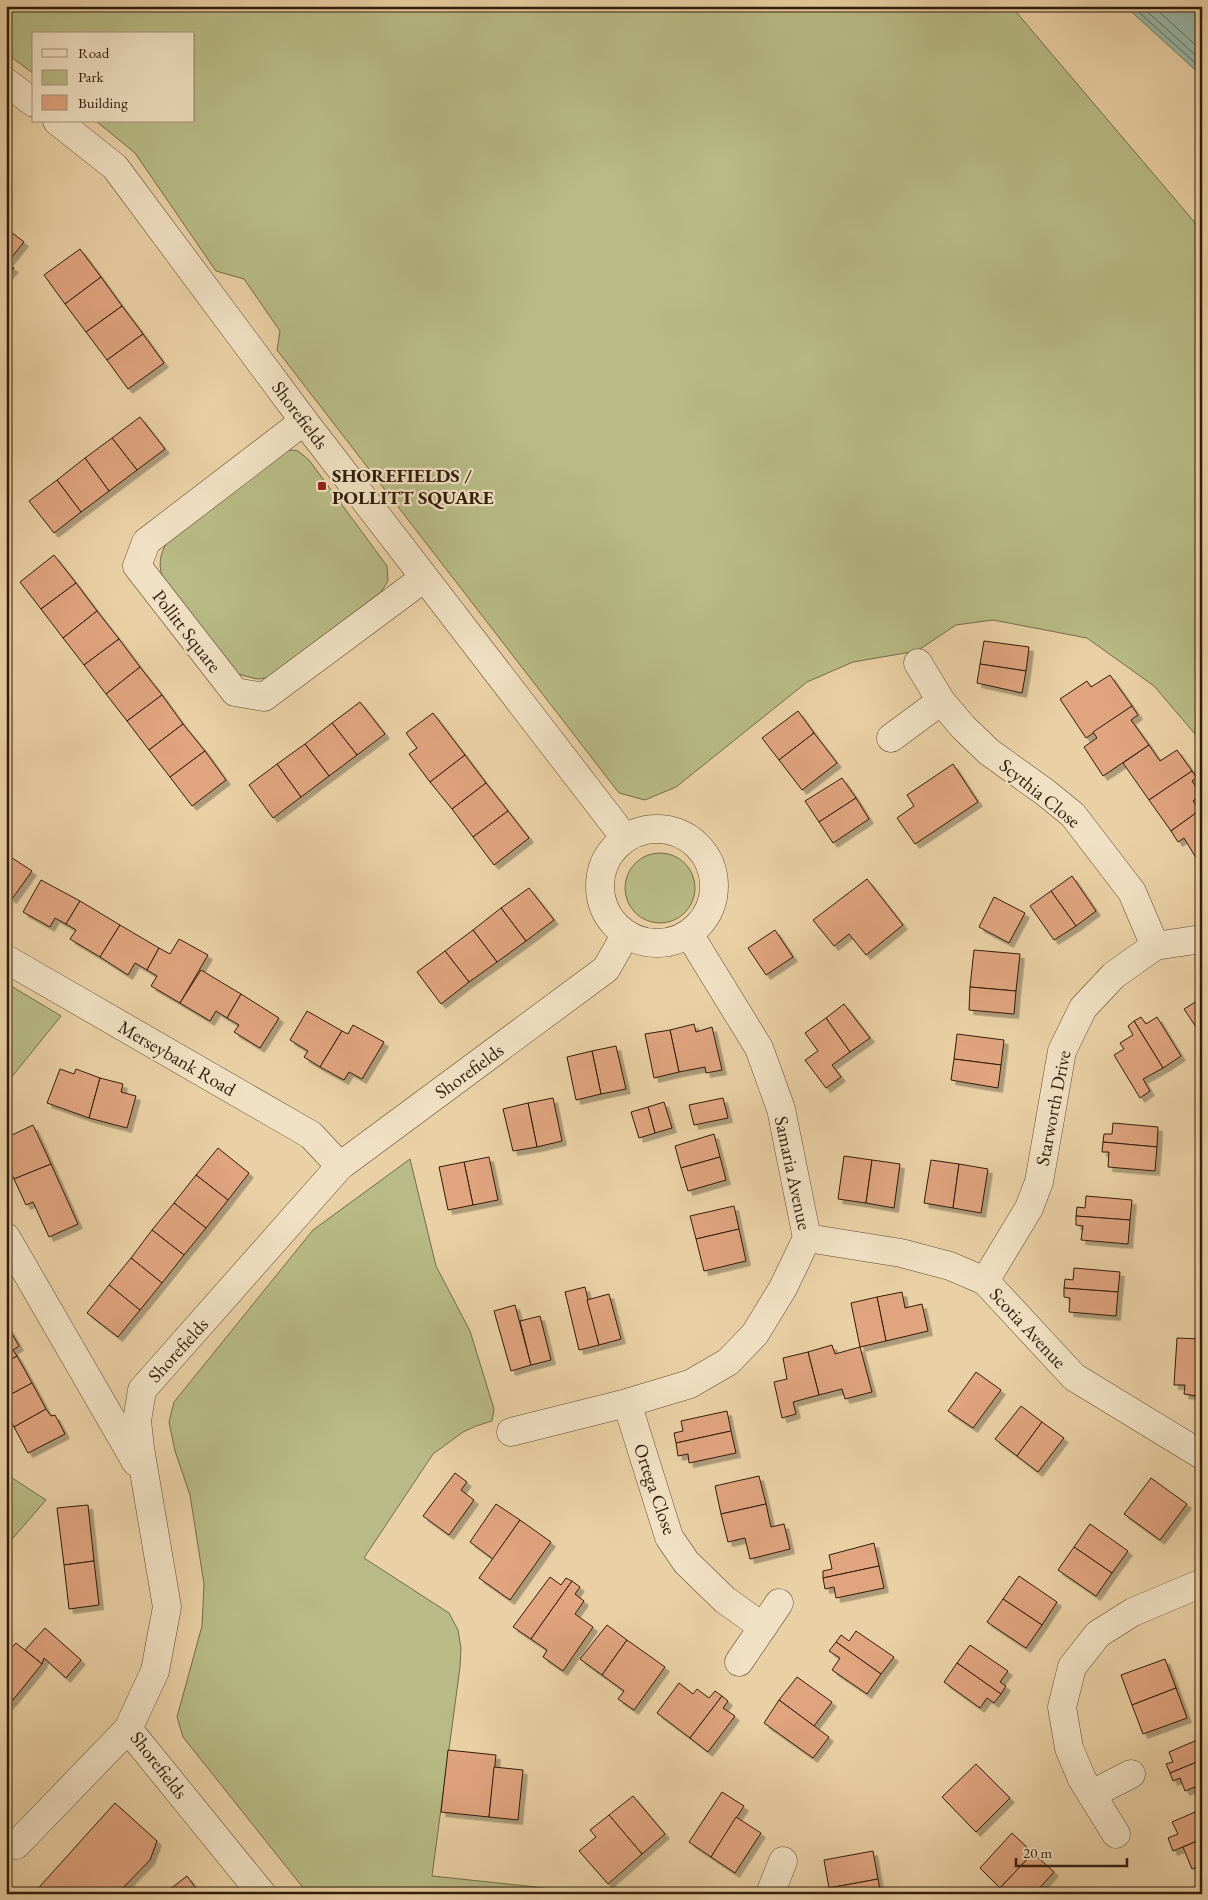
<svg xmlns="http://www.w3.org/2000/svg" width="1208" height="1900" viewBox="0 0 1208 1900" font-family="'EB Garamond',serif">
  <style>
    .green { fill: #b8bb85; stroke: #746b48 }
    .water { fill: #98b7a7; stroke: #6f7968 }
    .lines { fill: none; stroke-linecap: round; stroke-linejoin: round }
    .shore { stroke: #646958; stroke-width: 1 }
    .building { fill: #e0a47f; stroke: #311b0a; filter: url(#shadow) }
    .minor-casing { stroke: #5f4831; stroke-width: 29 }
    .minor { stroke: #f1e1c4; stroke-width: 28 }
    .poi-dot { fill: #8f2418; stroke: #f1e1c4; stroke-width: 2 }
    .labels { text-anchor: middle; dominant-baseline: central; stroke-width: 4.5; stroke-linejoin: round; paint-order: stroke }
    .street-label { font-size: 19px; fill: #311b0a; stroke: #f1e1c4 }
    .poi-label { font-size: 19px; font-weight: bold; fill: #311b0a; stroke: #f1e1c4; text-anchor: start }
  </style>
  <defs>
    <filter id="shadow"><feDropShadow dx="4.5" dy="4.5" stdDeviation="0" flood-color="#0004"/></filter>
  </defs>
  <rect width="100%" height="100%" fill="#ead1a5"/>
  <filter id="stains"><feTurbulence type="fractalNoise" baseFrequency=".004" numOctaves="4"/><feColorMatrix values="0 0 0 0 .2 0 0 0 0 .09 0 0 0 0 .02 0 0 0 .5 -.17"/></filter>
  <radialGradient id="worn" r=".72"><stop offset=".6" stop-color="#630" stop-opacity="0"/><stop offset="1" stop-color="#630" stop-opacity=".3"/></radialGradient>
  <g class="green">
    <path d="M10,6H1011L1202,231V742L1154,686L1087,638L993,620L956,625L917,651L853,662L807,682L676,787L645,800L619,793L277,350L280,331L244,279L216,271L135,153L96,121H194V34H34V74L6,53V11Z"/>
    <path d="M292,450L298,451L309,460L387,566L388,581L381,592L267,678L257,679L238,674L164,582C158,567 159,556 167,542L285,451Z"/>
    <circle cx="660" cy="888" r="35"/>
    <path d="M6,983L61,1016L6,1084Z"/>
    <path d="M410,1159L436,1266L470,1331L494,1409L492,1421L476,1426L463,1432L433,1454L364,1558L449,1613L458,1630L461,1648L460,1667L432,1876L545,1888L538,1894H308L183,1737L177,1717L202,1626L204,1584L190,1495L175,1451L169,1422L174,1402L313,1230Z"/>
    <path d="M6,1474L46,1500L6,1546Z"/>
  </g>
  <path class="water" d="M1125,6H1202V76Z"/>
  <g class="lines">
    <g class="shore">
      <path d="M1132,6L1202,69"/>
      <path d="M1141,6L1202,61"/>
      <path d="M1153,6L1202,51"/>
    </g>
  </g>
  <g class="building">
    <path d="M6,228L24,242L7,263L14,268L6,277Z"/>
    <path d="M80,249L101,277L65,304L44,275Z"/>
    <path d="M101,277L122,306L86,332L65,304Z"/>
    <path d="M122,306L143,334L107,360L86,332Z"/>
    <path d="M143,334L164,363L128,389L107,360Z"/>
    <path d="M140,417L165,449L137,470L112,438Z"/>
    <path d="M112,438L137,470L109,491L85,458Z"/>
    <path d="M85,458L109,491L81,512L57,480Z"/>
    <path d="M57,480L81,512L54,533L29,501Z"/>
    <path d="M54,555L76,583L41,609L20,582Z"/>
    <path d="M76,583L97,611L63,638L41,609Z"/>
    <path d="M97,611L119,639L84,665L63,638Z"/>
    <path d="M119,639L140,667L106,694L84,665Z"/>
    <path d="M984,641L1029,647L1026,671L980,664Z"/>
    <path d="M980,664L1026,671L1022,693L977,683Z"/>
    <path d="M140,667L162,695L127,721L106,694Z"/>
    <path d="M1110,675L1132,706L1086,738L1060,699L1087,681L1091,687Z"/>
    <path d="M162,695L183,724L149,750L127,721Z"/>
    <path d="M360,702L385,734L357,755L332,723Z"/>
    <path d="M1132,706L1138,715L1131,720L1149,745L1103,776L1084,747L1097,738L1093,732Z"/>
    <path d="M798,711L814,733L779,760L762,738Z"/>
    <path d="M433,713L465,755L430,782L409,754L417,748L406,733Z"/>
    <path d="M332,723L357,755L329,776L305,744Z"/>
    <path d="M183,724L205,751L170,777L149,750Z"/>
    <path d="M814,733L837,763L802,790L779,760Z"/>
    <path d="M305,744L329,776L301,797L277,764Z"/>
    <path d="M1149,745L1160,761L1177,750L1192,771L1149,800L1123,763Z"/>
    <path d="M205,751L226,780L192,806L170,777Z"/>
    <path d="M465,755L486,783L452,809L430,782Z"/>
    <path d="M277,764L301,797L273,818L249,785Z"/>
    <path d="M953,764L978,802L915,844L897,818L914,806L907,795Z"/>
    <path d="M1192,771L1197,778L1192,781L1201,794L1193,801L1200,810L1171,831L1149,800Z"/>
    <path d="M842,778L856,798L819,822L805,801Z"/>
    <path d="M486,783L508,811L473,837L452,809Z"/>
    <path d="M856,798L869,819L833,843L819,822Z"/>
    <path d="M1200,810L1202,813V859L1198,861L1184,838L1178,842L1171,831Z"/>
    <path d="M508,811L529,838L494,865L473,837Z"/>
    <path d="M6,854L32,871L12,899L6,895Z"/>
    <path d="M1072,876L1096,911L1076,926L1051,891Z"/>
    <path d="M867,879L903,925L866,955L849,934L834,946L813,920Z"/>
    <path d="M41,880L80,901L66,924L55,918L50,927L23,912Z"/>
    <path d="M529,888L554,920L526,941L501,908Z"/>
    <path d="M1051,891L1076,926L1054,940L1030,906Z"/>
    <path d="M994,897L1025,913L1009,943L979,927Z"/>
    <path d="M80,901L120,925L100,957L70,939L76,930L66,924Z"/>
    <path d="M501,908L526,941L497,962L473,930Z"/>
    <path d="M120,925L159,948L147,970L135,963L128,975L100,957Z"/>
    <path d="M473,930L497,962L469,982L445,951Z"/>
    <path d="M775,930L793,957L766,975L748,948Z"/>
    <path d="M179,939L208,955L180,1003L151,986L157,976L147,970L159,948L170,954Z"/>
    <path d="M974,950L1020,954L1016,991L970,987Z"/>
    <path d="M445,951L469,982L441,1004L417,972Z"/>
    <path d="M201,970L241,994L227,1018L216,1011L210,1021L180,1003Z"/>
    <path d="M970,987L1016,991L1014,1014L969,1010Z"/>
    <path d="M241,994L279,1018L260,1048L234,1032L239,1025L227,1018Z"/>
    <path d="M1202,998V1036L1184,1009Z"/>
    <path d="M844,1004L870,1038L850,1052L826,1018Z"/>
    <path d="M307,1011L342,1031L320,1067L304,1057L308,1051L290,1040Z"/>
    <path d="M1141,1017L1146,1024L1157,1017L1181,1056L1163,1068L1134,1021Z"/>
    <path d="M826,1018L850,1052L832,1065L841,1077L826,1088L805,1060L818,1051L805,1033Z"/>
    <path d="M1134,1021L1163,1068L1143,1079L1150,1091L1140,1098L1114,1055L1124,1049L1120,1043L1133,1035L1128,1026Z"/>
    <path d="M694,1024L696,1032L712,1027L722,1070L706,1073L705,1067L679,1072L670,1030Z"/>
    <path d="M353,1025L384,1042L362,1079L349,1072L344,1080L320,1067L342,1031L348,1034Z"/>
    <path d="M670,1030L679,1072L654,1078L645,1034Z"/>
    <path d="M957,1034L1004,1040L1001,1065L954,1059Z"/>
    <path d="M616,1046L626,1089L601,1094L592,1051Z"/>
    <path d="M592,1051L601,1094L576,1100L567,1057Z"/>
    <path d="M954,1059L1001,1065L998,1088L951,1080Z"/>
    <path d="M60,1069L74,1074L76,1069L100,1078L89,1118L47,1103Z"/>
    <path d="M100,1078L123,1084L121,1092L136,1096L127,1128L89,1118Z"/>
    <path d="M553,1098L562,1141L537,1147L528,1103Z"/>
    <path d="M723,1098L728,1118L694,1125L689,1105Z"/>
    <path d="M664,1102L672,1128L655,1133L648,1107Z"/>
    <path d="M528,1103L537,1147L513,1151L503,1109Z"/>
    <path d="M648,1107L655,1133L639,1138L631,1112Z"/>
    <path d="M1113,1123L1158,1127L1157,1147L1103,1142L1104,1134H1112Z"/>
    <path d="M33,1125L51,1164L14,1179L6,1163V1154L10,1152L6,1145V1138Z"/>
    <path d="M714,1134L720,1157L681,1168L675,1146Z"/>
    <path d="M1103,1142L1157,1147L1155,1171L1108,1167L1109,1152H1102Z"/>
    <path d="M218,1148L249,1173L228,1200L196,1175Z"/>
    <path d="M844,1156L872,1160L866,1203L838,1199Z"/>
    <path d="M489,1157L498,1200L473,1205L464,1162Z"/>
    <path d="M720,1157L726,1180L688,1191L681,1168Z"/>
    <path d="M872,1160L900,1164L894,1208L866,1203Z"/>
    <path d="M931,1160L959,1164L953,1208L924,1203Z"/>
    <path d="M464,1162L473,1205L448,1210L439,1167Z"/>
    <path d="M51,1164L78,1224L49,1237L33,1202L26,1205L14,1179Z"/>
    <path d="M959,1164L988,1169L981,1213L953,1208Z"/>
    <path d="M196,1175L228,1200L206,1228L174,1203Z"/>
    <path d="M1086,1196L1132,1200L1130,1220L1076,1216L1077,1207L1085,1208Z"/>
    <path d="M174,1203L206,1228L184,1255L152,1230Z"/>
    <path d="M734,1206L739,1229L696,1239L690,1216Z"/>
    <path d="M1076,1216L1130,1220L1128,1244L1081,1240L1083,1226L1076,1225Z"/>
    <path d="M739,1229L746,1261L704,1271L696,1239Z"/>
    <path d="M152,1230L184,1255L162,1283L131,1258Z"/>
    <path d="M131,1258L162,1283L140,1310L109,1285Z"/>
    <path d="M1074,1268L1120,1272L1118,1292L1064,1288L1065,1279L1073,1280Z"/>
    <path d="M109,1285L140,1310L118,1337L87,1313Z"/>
    <path d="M585,1287L599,1345L579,1350L565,1292Z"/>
    <path d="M1064,1288L1118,1292L1116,1316L1069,1312L1070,1298L1064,1297Z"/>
    <path d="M902,1292L905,1308L922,1304L928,1331L886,1341L877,1297Z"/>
    <path d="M609,1294L621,1339L599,1345L587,1300Z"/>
    <path d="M877,1297L886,1341L860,1347L851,1303Z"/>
    <path d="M515,1305L531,1365L511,1371L494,1311Z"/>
    <path d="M540,1316L551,1360L531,1365L520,1321Z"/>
    <path d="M8,1327L19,1346L13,1350L17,1356L6,1362V1328Z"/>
    <path d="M1177,1338L1200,1339L1197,1396L1184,1394L1185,1385H1174Z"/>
    <path d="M1200,1339L1202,1340V1397L1197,1396Z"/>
    <path d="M832,1345L835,1354L860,1347L872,1392L845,1399L842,1389L819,1395L808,1352Z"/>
    <path d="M808,1352L819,1395L793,1402L796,1414L782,1418L774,1382L787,1379L783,1358Z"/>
    <path d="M17,1356L32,1383L6,1397V1362Z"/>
    <path d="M976,1372L1001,1390L973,1428L948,1411Z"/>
    <path d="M32,1383L46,1409L14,1427L6,1412V1397Z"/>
    <path d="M1021,1406L1042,1422L1017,1456L995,1439Z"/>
    <path d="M46,1409L51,1416L55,1415L65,1434L28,1453L14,1427Z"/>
    <path d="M727,1411L731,1431L676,1443L674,1433L683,1431L681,1421Z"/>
    <path d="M1042,1422L1064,1438L1038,1472L1017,1456Z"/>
    <path d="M731,1431L736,1453L689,1463L688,1454L678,1456L676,1443Z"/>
    <path d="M455,1473L467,1482L461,1490L474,1500L449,1535L423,1516Z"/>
    <path d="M759,1476L766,1504L721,1514L715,1486Z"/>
    <path d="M1151,1478L1187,1504L1160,1540L1124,1514Z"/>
    <path d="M496,1504L520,1520L493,1559L470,1542Z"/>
    <path d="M766,1504L771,1527L784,1524L790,1549L750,1559L745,1538L728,1542L721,1514Z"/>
    <path d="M88,1505L94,1561L64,1565L57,1508Z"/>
    <path d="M520,1520L551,1542L510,1600L479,1578Z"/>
    <path d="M1090,1524L1128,1551L1112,1573L1074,1547Z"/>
    <path d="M874,1543L879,1566L823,1578V1571L832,1569L829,1555Z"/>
    <path d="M1074,1547L1112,1573L1096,1596L1058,1570Z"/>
    <path d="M94,1561L99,1605L69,1609L64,1565Z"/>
    <path d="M879,1566L884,1588L836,1598L834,1587L825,1589L823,1578Z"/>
    <path d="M1019,1576L1057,1602L1042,1625L1003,1599Z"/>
    <path d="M550,1577L561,1585L566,1578L572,1581L531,1639L513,1627Z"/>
    <path d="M572,1581L580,1587L575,1594L584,1601L575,1614L593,1627L563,1671L543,1657L547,1650L531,1639Z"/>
    <path d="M1003,1599L1042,1625L1026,1648L987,1622Z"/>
    <path d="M607,1625L627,1640L602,1675L580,1659Z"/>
    <path d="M45,1628L81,1660L66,1678L44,1658L42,1664L25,1650Z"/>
    <path d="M856,1631L894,1657L881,1674L836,1642L841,1635L849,1641Z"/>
    <path d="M627,1640L665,1667L634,1710L618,1699L624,1691L602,1675Z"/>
    <path d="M836,1642L881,1674L867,1694L832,1670L840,1658L829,1651Z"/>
    <path d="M16,1643L42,1664L13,1700L6,1694V1654Z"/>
    <path d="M970,1645L1008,1671L1000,1682L1006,1686L1001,1694L957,1663Z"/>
    <path d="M1165,1659L1176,1688L1132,1705L1121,1675Z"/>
    <path d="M957,1663L1001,1694L994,1703L987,1698L980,1708L944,1682Z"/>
    <path d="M797,1677L832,1702L814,1726L779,1700Z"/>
    <path d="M679,1683L693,1694L697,1689L709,1698L715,1691L722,1696L690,1738L657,1713Z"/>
    <path d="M1176,1688L1187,1718L1143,1734L1132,1705Z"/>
    <path d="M6,1694L13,1700L6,1707Z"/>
    <path d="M722,1696L728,1701L723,1708L735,1716L708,1752L690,1738Z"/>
    <path d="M779,1700L829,1737L813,1758L764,1723Z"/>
    <path d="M1202,1738V1760L1170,1773L1166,1764L1173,1762L1169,1752Z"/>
    <path d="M448,1750L496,1755L489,1817L441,1812Z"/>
    <path d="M1202,1760V1784L1185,1791L1180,1778L1173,1781L1170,1773Z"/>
    <path d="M976,1764L1010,1798L976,1832L942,1797Z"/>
    <path d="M494,1767L523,1770L518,1820L489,1817Z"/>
    <path d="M722,1792L744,1806L711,1857L689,1842Z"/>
    <path d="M633,1796L665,1834L642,1854L609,1815Z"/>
    <path d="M115,1803L157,1841L150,1860L117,1894H33Z"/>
    <path d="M1202,1809V1839L1173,1851L1168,1838L1178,1834L1172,1822Z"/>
    <path d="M609,1815L642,1854L608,1884L579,1851L596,1837L590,1830Z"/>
    <path d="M736,1817L761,1833L735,1873L711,1857Z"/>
    <path d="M1012,1833L1033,1853L1000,1888L980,1868Z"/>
    <path d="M1202,1839V1865L1192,1869L1183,1847Z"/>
    <path d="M873,1851L878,1879L829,1888L824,1860Z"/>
    <path d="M1033,1853L1054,1872L1034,1894H1007L1000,1888Z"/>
    <path d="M187,1876L200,1894H165V1893Z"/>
    <path d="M878,1879L881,1894H830L829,1888Z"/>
  </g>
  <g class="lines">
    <g class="minor-casing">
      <g id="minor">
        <path d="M6,82L34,103"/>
        <path d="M57,121L115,167L304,421L625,838"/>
        <path d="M304,421L146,542L137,566L235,692L264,697L424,578"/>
        <path d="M918,663L941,701L963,727L989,752L1046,793L1073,815L1132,892L1155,946"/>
        <path d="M891,738L941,701"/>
        <circle cx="657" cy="886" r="57"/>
        <path d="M6,959L311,1135L340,1166"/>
        <path d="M6,1237L136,1462"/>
        <path d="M807,1238L901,1253L950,1266L985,1281L1074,1377L1202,1455"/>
        <path d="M985,1281L1029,1208L1039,1182L1062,1051L1083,1008L1114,975L1155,946L1202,939"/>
        <path d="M627,1403L669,1537L686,1562L725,1600L763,1627"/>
        <path d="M511,1432L627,1403L690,1384L728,1362L755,1334L783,1288L807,1238L781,1109L759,1048L689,934"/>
        <path d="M739,1662L779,1603"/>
        <path d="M1092,1794L1131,1774"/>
        <path d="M1116,1834L1082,1779L1069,1748L1062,1707L1072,1667L1098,1634L1133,1612L1202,1583"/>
        <path d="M16,1845L128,1729"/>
        <path d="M262,1894L128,1729L155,1671L167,1607L140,1448L137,1421L142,1390L340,1166L606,969L626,934"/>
        <path d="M770,1894L783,1861"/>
      </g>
    </g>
    <use href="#minor" class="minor"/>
  </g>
  <rect class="poi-dot" x="317" y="481" width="10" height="10" rx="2.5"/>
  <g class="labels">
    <g class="street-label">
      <text transform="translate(300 415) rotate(53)">Shorefields</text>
      <text transform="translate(187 631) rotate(52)">Pollitt Square</text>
      <text transform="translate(1040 793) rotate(39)">Scythia Close</text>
      <text transform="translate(177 1058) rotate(30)">Merseybank Road</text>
      <text transform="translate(469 1071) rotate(-36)">Shorefields</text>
      <text transform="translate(1053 1108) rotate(-79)">Starworth Drive</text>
      <text transform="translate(793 1173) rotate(78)">Samaria Avenue</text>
      <text transform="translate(1028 1328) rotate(47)">Scotia Avenue</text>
      <text transform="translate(178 1350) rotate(-48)">Shorefields</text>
      <text transform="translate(655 1489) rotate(71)">Ortega Close</text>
      <text transform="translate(159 1765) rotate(52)">Shorefields</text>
    </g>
    <g class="poi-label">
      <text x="332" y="475">SHOREFIELDS /<tspan x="332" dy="22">POLLITT SQUARE</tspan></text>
    </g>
  </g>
  <rect width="1208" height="1900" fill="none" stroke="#ead1a5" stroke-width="25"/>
  <rect x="8" y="8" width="1193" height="1885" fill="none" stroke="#311b0a" stroke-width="2.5"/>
  <rect x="12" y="12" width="1183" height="1875" fill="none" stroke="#311b0a"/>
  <rect x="32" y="32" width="162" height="90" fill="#f1e1c4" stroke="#a4927a"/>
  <rect x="42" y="49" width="25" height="8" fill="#f1e1c4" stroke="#a4927a"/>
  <text x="78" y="58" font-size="15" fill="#311b0a">Road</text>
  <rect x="42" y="70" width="25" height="15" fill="#b8bb85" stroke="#a4927a"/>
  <text x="78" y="82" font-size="15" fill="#311b0a">Park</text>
  <rect x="42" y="95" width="25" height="15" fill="#e0a47f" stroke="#a4927a"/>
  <text x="78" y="108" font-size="15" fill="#311b0a">Building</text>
  <path d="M1016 1858v8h111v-8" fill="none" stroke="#311b0a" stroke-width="2.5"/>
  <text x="1023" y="1858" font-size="15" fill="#311b0a" stroke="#f1e1c4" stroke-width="4" paint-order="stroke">20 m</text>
  <rect width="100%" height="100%" filter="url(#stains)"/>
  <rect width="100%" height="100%" fill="url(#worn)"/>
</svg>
